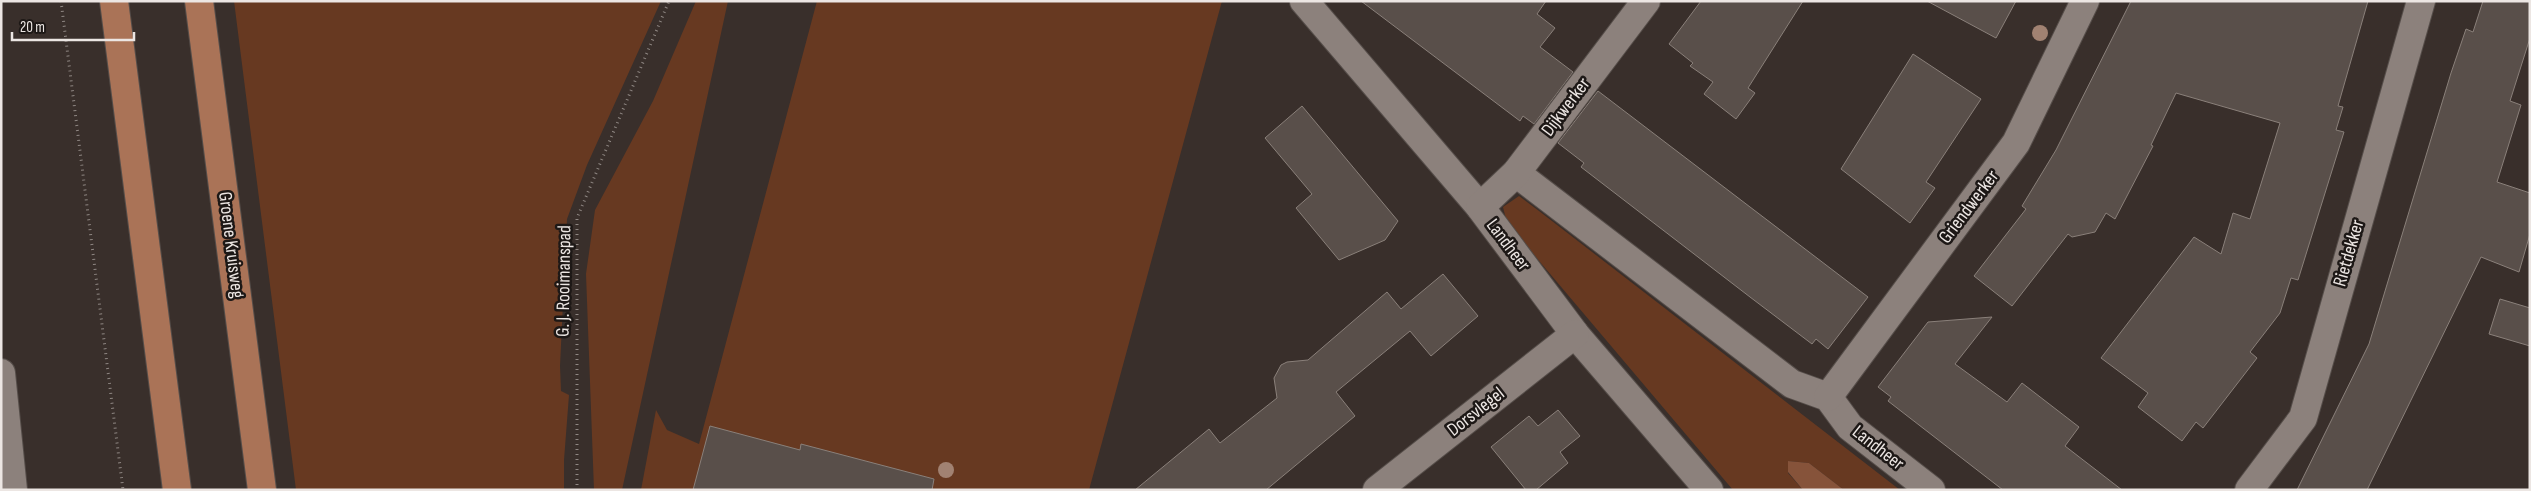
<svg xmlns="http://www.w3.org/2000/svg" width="2531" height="491" viewBox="0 0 2531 491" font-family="'Sofia Sans Condensed',sans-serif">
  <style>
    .green { fill: #673921 }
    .water { fill: #86533a }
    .building { fill: #594f4a; stroke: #8a807a }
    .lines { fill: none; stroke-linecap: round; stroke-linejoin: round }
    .minor-casing { stroke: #554d49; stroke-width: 30 }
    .major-casing { stroke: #554d49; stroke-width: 30 }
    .path { stroke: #8f8783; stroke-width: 3; stroke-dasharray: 1 4; stroke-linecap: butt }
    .minor { stroke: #8c817c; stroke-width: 28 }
    .major { stroke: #aa7357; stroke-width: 28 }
    .tree { fill: #a18272 }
    .labels { text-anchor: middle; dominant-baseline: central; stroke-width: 5; stroke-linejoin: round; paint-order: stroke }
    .street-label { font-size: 19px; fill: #ece6e3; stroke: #1d1816 }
  </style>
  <rect width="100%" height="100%" fill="#392f2b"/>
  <g class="green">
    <path d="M234,1H661L587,165L567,219L560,366L561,391L569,395L564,460V490H296Z"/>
    <path d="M696,1H728L622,490H594L586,274L595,210L653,101Z"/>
    <path d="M817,1H1222L1089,490H641L656,410L667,430L699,444Z"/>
    <path d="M1519,196L1539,211L1900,490H1844L1809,463L1788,461V473L1803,490H1733L1507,223L1503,207Z"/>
  </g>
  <path class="water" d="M1788,461L1809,463L1844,490H1803L1788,472Z"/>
  <g class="building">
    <path d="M1361,1H1546L1537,14L1555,28L1540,47L1573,72L1534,124L1523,116L1520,121Z"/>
    <path d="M1701,1H1803L1748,88L1755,93L1736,119L1704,94L1713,82L1690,66L1693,63L1669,44Z"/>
    <path d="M1927,1H2016L1996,38Z"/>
    <path d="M2131,1H2368L2338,106L2343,107L2336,130L2344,132L2298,280L2291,278L2280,313L2250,352L2257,358L2203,428L2196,422L2182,441L2138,407L2148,393L2101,358L2194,237L2221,254L2233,213L2250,219L2280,123L2176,93L2151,145L2153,146L2115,219L2106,213L2095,232L2072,237L2068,234L2012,306L1974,276L2026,209L2022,206L2056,150Z"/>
    <path d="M2483,1H2530V38L2510,101L2521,105L2497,182L2530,193V234L2519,272L2481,257L2367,490H2297L2369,344L2451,73L2466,29L2473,32Z"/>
    <path d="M1913,54L1981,99L1926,182L1935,188L1910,223L1841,169Z"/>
    <path d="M1598,91L1868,297L1828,349L1816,339L1812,344L1750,297L1581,167L1584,163L1558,143Z"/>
    <path d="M1302,106L1398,221L1385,240L1339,260L1296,208L1312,194L1265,138Z"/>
    <path d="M1443,274L1478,316L1431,356L1410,331L1336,392L1355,416L1266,490H1135L1209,429L1220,443L1277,398L1274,378L1281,365L1287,362L1308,360L1387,292L1401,309Z"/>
    <path d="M2500,299L2530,308V346L2489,334Z"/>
    <path d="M1992,317L1955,364L2007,402L2022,383L2079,427L2065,446L2122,490H2003L1888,401L1891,397L1878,387L1928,322Z"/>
    <path d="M1558,410L1580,436L1560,452L1568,463L1536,490H1526L1491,447L1529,416L1538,426Z"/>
    <path d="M710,426L800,450L801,444L934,479L932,490H693Z"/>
  </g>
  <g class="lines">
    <g class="minor-casing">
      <g id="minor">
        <path d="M1304,1L1480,207L1575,334L1709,490"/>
        <path d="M1516,173L1792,384L1828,397L1850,427L1931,490"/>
        <path d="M1480,207L1516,173L1646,1"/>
        <path d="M1,373L13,490"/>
        <path d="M1828,397L2016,143L2085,1"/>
        <path d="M1377,490L1575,334"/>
        <path d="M2249,490L2303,418L2421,1"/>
      </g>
    </g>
    <g class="major-casing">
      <g id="major">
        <path d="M114,1L177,490"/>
        <path d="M199,1L262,490"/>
      </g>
    </g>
    <g class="path">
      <path d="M61,1L123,490"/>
      <path d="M577,490V218L669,1"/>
    </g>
    <use href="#minor" class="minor"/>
    <use href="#major" class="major"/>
  </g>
  <g class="tree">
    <circle cx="2040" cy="33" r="8"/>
    <circle cx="946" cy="470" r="8"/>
  </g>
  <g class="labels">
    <g class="street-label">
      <text transform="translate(1566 107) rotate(-53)">Dijkwerker</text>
      <text transform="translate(1969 207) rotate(-53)">Griendwerker</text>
      <text transform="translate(231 245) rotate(83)">Groene Kruisweg</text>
      <text transform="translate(1508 245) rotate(53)">Landheer</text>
      <text transform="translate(2349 253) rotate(-74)">Rietdekker</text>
      <text transform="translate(564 281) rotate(-89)">G. J. Rooimanspad</text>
      <text transform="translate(1476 412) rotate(-38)">Dorsvlegel</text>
      <text transform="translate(1878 448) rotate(38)">Landheer</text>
    </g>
  </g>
  <rect width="2531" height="491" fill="none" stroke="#ece6e3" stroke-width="5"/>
  <path d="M12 32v8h122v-8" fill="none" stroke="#ece6e3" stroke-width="2.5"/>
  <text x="20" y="32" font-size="15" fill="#ece6e3" stroke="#1d1816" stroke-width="4" paint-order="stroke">20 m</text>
</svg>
